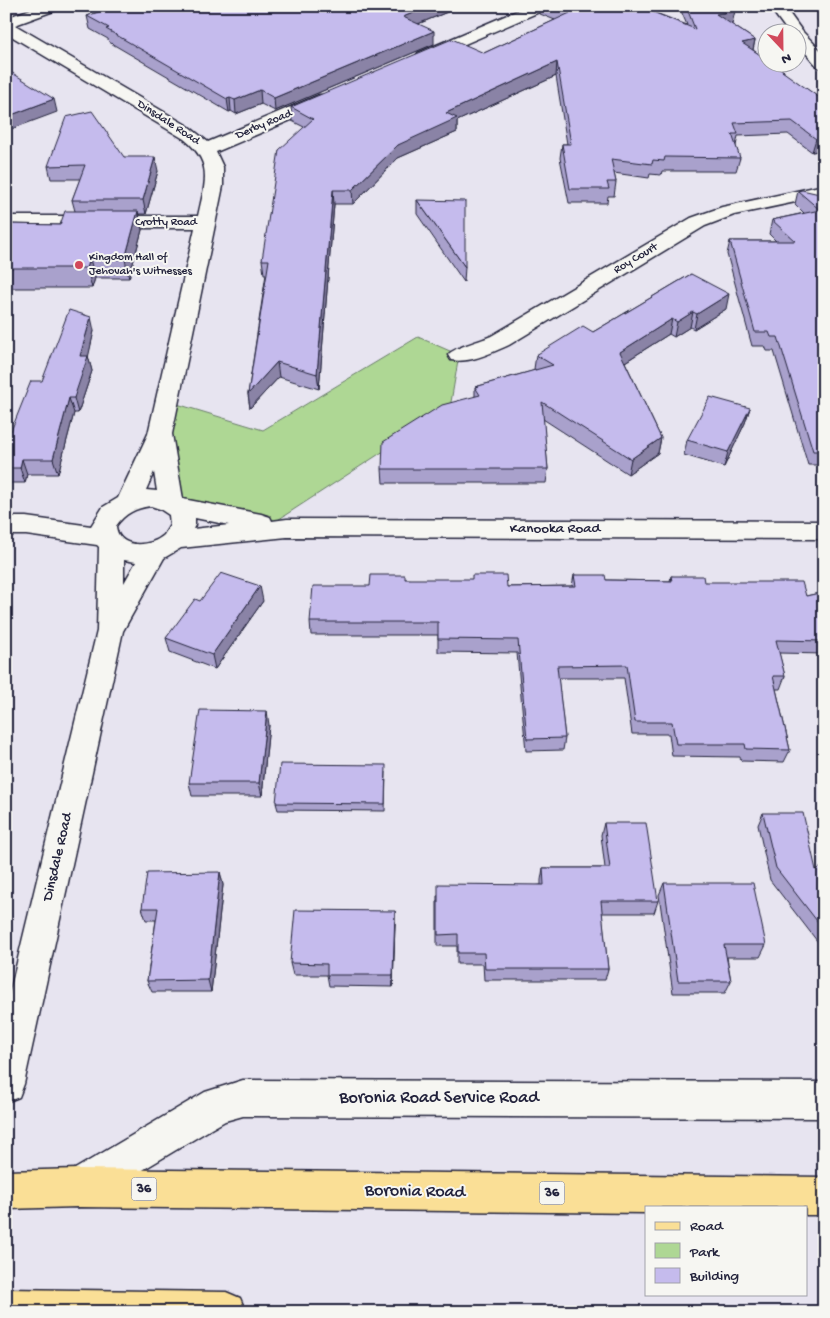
<svg xmlns="http://www.w3.org/2000/svg" width="830" height="1318" viewBox="0 0 830 1318" font-family="'Gochi Hand',sans-serif">
  <style>
    .green { fill: #aed794; stroke: #687c68 }
    .lines { fill: none; stroke-linecap: round; stroke-linejoin: round }
    .minor-casing { stroke: #22223b; stroke-width: 3 }
    .major-casing { stroke: #22223b; stroke-width: 3 }
    .minor { fill: #f6f6f2; fill-rule: evenodd }
    .major { fill: #fadf96; fill-rule: evenodd }
    .wall { fill: #a9a1cc; stroke: #22223b }
    .shaded-wall { fill: #8a83a6; stroke: #22223b }
    .building { fill: #c5bbed; stroke: #22223b }
    .poi-dot { fill: #d1495b; stroke: #f6f6f2; stroke-width: 2 }
    .labels { text-anchor: middle; dominant-baseline: central; stroke-width: 4; stroke-linejoin: round; paint-order: stroke }
    .far-street-label { font-size: 12px; fill: #22223b; stroke: #f6f6f2 }
    .far-poi-label { font-size: 12px; fill: #22223b; stroke: #f6f6f2; text-anchor: start }
    .shield { fill: #f6f6f2; stroke: #626272; stroke-width: 1 }
    .shield-label { font-size: 14px; font-weight: bold; fill: #22223b }
    .street-label { font-size: 15px; fill: #22223b; stroke: #f6f6f2 }
    .near-street-label { font-size: 18px; fill: #22223b; stroke: #f6f6f2 }
  </style>
  <rect width="100%" height="100%" fill="#e7e4f0"/>
  <filter id="ink" filterUnits="userSpaceOnUse"><feTurbulence type="fractalNoise" baseFrequency=".02" numOctaves="2"/><feDisplacementMap in="SourceGraphic" scale="10" xChannelSelector="R" yChannelSelector="G"/><feConvolveMatrix kernelMatrix="1 2 1 2 8 2 1 2 1" color-interpolation-filters="sRGB"/></filter>
  <g filter="url(#ink)">
    <path class="green" d="M418,337L459,355L450,408L270,525L175,506L167,401L263,430Z"/>
    <g class="lines">
      <g class="minor-casing">
        <g id="minor">
          <path d="M39,6H61L59,9L15,25L188,126L208,142L319,95H331L333,99L331,103L216,152L223,167V186L172,434L183,499L261,514L270,517L272,521L287,519L824,521V539L287,537L181,548L164,558L123,631L24,1084L19,1097L6,1102V1008L97,631L99,547L97,545L26,535H6V517H26L91,526L103,507L118,498L148,434L195,228H6V216H198C205,183 214,163 184,139L6,33V18ZM154,472L157,491L146,490ZM151,506L160,509L169,515L170,525C168,528 166,532 164,535C150,548 118,549 116,526C125,513 136,508 151,506ZM195,518L229,525L193,529L195,525ZM124,560L136,562L124,583Z"/>
          <path d="M528,6H548L546,9L430,59H418L416,56L418,53Z"/>
          <path d="M769,6H784L802,31L824,54V69L818,67L798,44V32H788Z"/>
          <path d="M824,185V196L734,215L705,226L509,345C493,352 469,364 451,360L448,355C454,347 482,341 493,335L691,218L722,207Z"/>
          <path d="M243,1080L824,1082V1118L243,1116L225,1121L211,1129L91,1201L78,1207L65,1201L59,1188L65,1175L205,1092Z"/>
        </g>
      </g>
      <g class="major-casing">
        <g id="major">
          <path d="M78,1169L824,1177V1215H806V1207H646V1213L78,1207L6,1209V1171Z"/>
          <path d="M6,1289L226,1292L240,1298L246,1312H6Z"/>
        </g>
      </g>
      <use href="#minor" class="minor"/>
      <use href="#major" class="major"/>
    </g>
    <g class="wall">
      <path d="M115,6H462L418,24L434,44L275,111L261,104L236,114L231,111L229,112L109,42L108,39L90,29L87,16Z"/>
      <path d="M540,6H638L687,25L679,6H733L732,24H731L755,40L753,50L784,71V73L824,101V150L812,152L788,134L738,136L736,146L740,158L736,171H662L661,175L650,174L649,178L614,173L616,182L614,196H608L607,203H569L560,158L562,144H567L556,76L457,121V132L398,158L353,204H334L319,389L279,377L250,408L248,394L266,274H264L262,260L304,127L292,121L291,107L484,53L555,20L540,14Z"/>
      <path d="M124,157L158,171L146,214H139L142,230L129,278H95L92,288H6V224L60,225L75,211L72,200L80,179H51L48,166Z"/>
      <path d="M798,191L824,195V465H808L774,351H767L765,346H752L727,254L730,241H776L769,234L772,220L804,213L795,204Z"/>
      <path d="M417,200L465,267L464,282L417,214Z"/>
      <path d="M691,274L726,309L694,329L690,327L674,337L669,334L625,362L661,438L658,453L628,474L543,419L548,469L546,483H383L382,469L475,396V387L536,370L534,369L536,355L593,332Z"/>
      <path d="M94,331L88,356L92,371L78,413H74L58,474H27L25,483H6V431H11L42,381Z"/>
      <path d="M750,408L745,423L724,467L684,455L687,440Z"/>
      <path d="M574,575L606,580L670,581L671,576L704,582L806,596L824,592V654L779,653L785,676L780,689H776L790,750L784,762L741,761L740,757L672,756L669,734H632L624,678H558L565,738L563,750L526,751L517,653L438,652V635H311L310,622L370,586L405,579L507,587L572,586Z"/>
      <path d="M200,601H263L215,669L170,652L166,638Z"/>
      <path d="M269,725L262,796H192L189,783Z"/>
      <path d="M386,772L385,811L278,810L276,803Z"/>
      <path d="M763,813L816,870L824,866V950L770,880L758,825Z"/>
      <path d="M604,823L658,901L654,913H602L608,969L605,980H484L483,964H457V946H437V896L541,885V880L543,868H605L601,835Z"/>
      <path d="M220,872L223,885L211,992H152L147,981L156,920H146L142,908Z"/>
      <path d="M664,883L766,945L760,957H727L731,981L725,993H673L659,895Z"/>
      <path d="M395,923L393,987L329,986L327,975H293L290,963Z"/>
    </g>
    <g class="shaded-wall">
      <path d="M430,6H462L403,30V17Z"/>
      <path d="M735,11L732,24L714,27L716,14Z"/>
      <path d="M434,31V44L275,111L274,98Z"/>
      <path d="M755,40L752,54L742,43Z"/>
      <path d="M557,62L556,76L457,121V132L398,158L353,204L352,190L398,145L446,113Z"/>
      <path d="M260,90L261,104L236,114L235,100Z"/>
      <path d="M230,98L231,111L229,112L227,99Z"/>
      <path d="M54,99L57,112L6,131V117Z"/>
      <path d="M824,137V150L812,152L816,139Z"/>
      <path d="M155,157L158,171L146,214L143,200Z"/>
      <path d="M333,190L334,204L319,389L317,374Z"/>
      <path d="M138,211L142,230L129,278L125,259Z"/>
      <path d="M90,259L95,278L92,288L87,268Z"/>
      <path d="M729,294L726,309L694,329L697,314Z"/>
      <path d="M693,312L690,327L674,337L677,322Z"/>
      <path d="M91,317L94,331L88,358V356L92,371L78,413L74,398L80,356Z"/>
      <path d="M672,319L669,334L617,367L620,352Z"/>
      <path d="M277,362L279,377L250,408L248,394Z"/>
      <path d="M69,398L74,413L58,474L53,459Z"/>
      <path d="M750,408L745,423L724,467L728,452Z"/>
      <path d="M661,438L658,453L628,474L631,459Z"/>
      <path d="M22,459L27,474L25,483L20,468Z"/>
      <path d="M260,586L263,601L215,669L212,655Z"/>
      <path d="M267,711L269,725L262,796L259,783Z"/>
      <path d="M220,872L223,885L211,992L208,980Z"/>
      <path d="M395,911V923L393,987V975Z"/>
    </g>
    <g class="building">
      <path d="M115,6H430L403,17L434,31L274,98L260,90L235,100L230,98L227,99L106,29L109,28L87,16Z"/>
      <path d="M553,6H638L695,29L686,6H733L735,11L716,14L755,40L742,43L768,60V62H772L784,71H782L824,101V137L816,139L792,121L734,123L738,134H732L740,158L665,157L664,161L653,160L652,164L611,159L616,182H607L609,189H570L562,144H571L557,62L446,113L457,118L398,145L352,190H333L317,374L277,362L248,394L269,260H262L279,150L313,119L291,107L452,39L484,53L570,13Z"/>
      <path d="M6,69L54,99L6,117Z"/>
      <path d="M92,111L124,157H155L143,200H72L85,165L48,166L66,117Z"/>
      <path d="M802,190L824,195V451H813L778,337H771L769,332H755L730,241H795L772,220L820,210L798,191Z"/>
      <path d="M417,200L465,201V267Z"/>
      <path d="M65,211H138L125,259H90L87,268H6V224L60,225Z"/>
      <path d="M691,274L729,294L697,314L693,312L677,322L672,319L620,352L661,438L631,459L542,402L548,469H382L383,442L442,405L480,395L475,387L553,365L536,355L583,326L593,332Z"/>
      <path d="M69,310L91,317L80,356H88L74,398H69L53,459H22L20,468H6V431H11L31,381H42Z"/>
      <path d="M710,397L750,408L728,452L687,440Z"/>
      <path d="M221,573L260,586L212,655L166,638L195,599L200,601Z"/>
      <path d="M371,575H405V579H472V575H506L507,587L576,586L574,575H605L606,580L672,581L671,576H703L704,582H802L806,596L824,592V641L776,640L785,676H773L790,750L746,749L745,744H676L672,722H635L627,665L557,666L565,738L527,739L518,640L438,639V622H310L313,586H370Z"/>
      <path d="M200,710L267,711L259,783H189Z"/>
      <path d="M280,764L386,765L385,804L276,803Z"/>
      <path d="M763,813H803L816,870L824,866V930L776,868Z"/>
      <path d="M604,823H646L658,901H601L608,969H485L484,953H458V934L438,935V884L544,885L543,868H610Z"/>
      <path d="M220,872L208,980L147,981L158,908H142L147,873Z"/>
      <path d="M664,883H753L766,945H724L731,981H678Z"/>
      <path d="M295,910L395,911L393,975H327V964L290,963Z"/>
    </g>
  </g>
  <circle class="poi-dot" cx="79" cy="265" r="5"/>
  <g class="labels">
    <g class="far-street-label">
      <text transform="translate(168 123) rotate(33)">Dinsdale Road</text>
      <text transform="translate(264 125) rotate(-23)">Derby Road</text>
      <text x="166" y="223">Crotty Road</text>
      <text transform="translate(636 259) rotate(-31)">Roy Court</text>
    </g>
    <g class="far-poi-label">
      <text x="89" y="258">Kingdom Hall of<tspan x="89" dy="14">Jehovah's Witnesses</tspan></text>
    </g>
    <g class="shield">
      <rect x="131.5" y="1177.5" width="25" height="23" rx="4"/>
      <rect x="539.5" y="1181.5" width="25" height="23" rx="4"/>
    </g>
    <g class="shield-label">
      <text x="144" y="1189">36</text>
      <text x="552" y="1193">36</text>
    </g>
    <g class="street-label">
      <text x="555" y="529">Kanooka Road</text>
      <text transform="translate(58 857) rotate(-77)">Dinsdale Road</text>
    </g>
    <g class="near-street-label">
      <text x="439" y="1098">Boronia Road Service Road</text>
      <text transform="translate(415 1192) rotate(1)">Boronia Road</text>
    </g>
  </g>
  <rect width="830" height="1318" fill="none" stroke="#f6f6f2" stroke-width="25"/>
  <rect x="12" y="12" width="805" height="1293" fill="none" stroke="#22223b" stroke-width="2" filter="url(#ink)"/>
  <rect x="645" y="1206" width="162" height="90" fill="#f6f6f2" stroke="#a1a1a9"/>
  <rect x="655" y="1222" width="25" height="8" fill="#fadf96" stroke="#a1a1a9"/>
  <text x="690" y="1230" font-size="15" fill="#22223b">Road</text>
  <rect x="655" y="1243" width="25" height="15" fill="#aed794" stroke="#a1a1a9"/>
  <text x="690" y="1256" font-size="15" fill="#22223b">Park</text>
  <rect x="655" y="1268" width="25" height="15" fill="#c5bbed" stroke="#a1a1a9"/>
  <text x="690" y="1280" font-size="15" fill="#22223b">Building</text>
  <g transform="translate(782 48) rotate(158)"><circle r="24" fill="#f6f6f2" stroke="#a1a1a9"/>
  <path d="M0-4L9 19L0 12L-9 19Z" fill="#d1495b"/>
  <text y="-8" font-size="14" font-weight="bold" text-anchor="middle" fill="#22223b">N</text>
  </g>
</svg>
